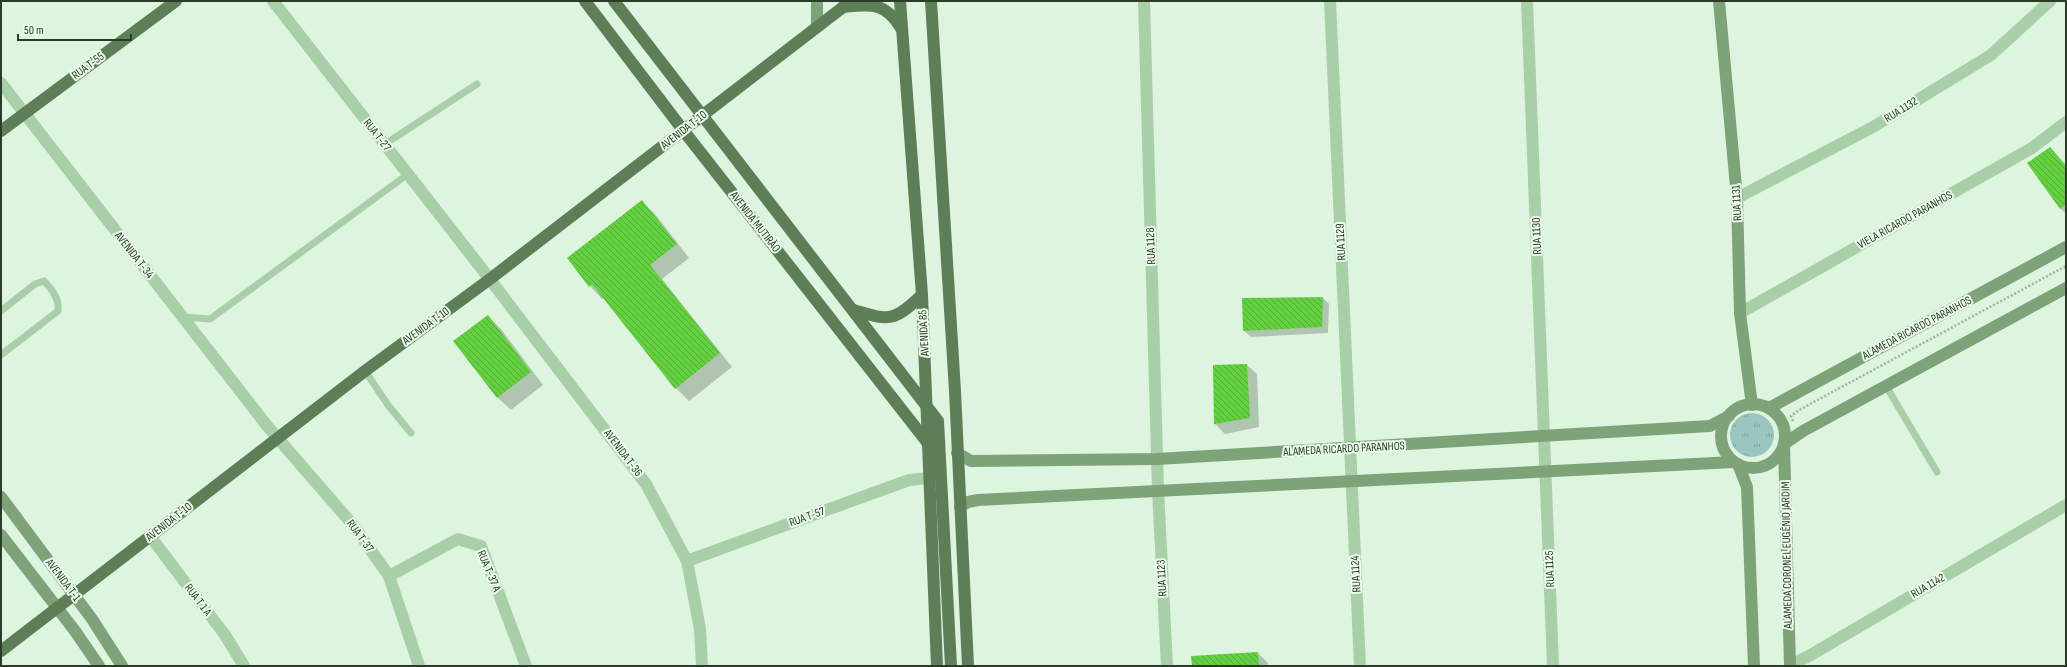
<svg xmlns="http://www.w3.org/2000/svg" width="2067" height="667" viewBox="0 0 2067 667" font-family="'Sofia Sans Condensed',sans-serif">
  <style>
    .grass { fill: url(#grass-tufts) }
    .shadow { fill: #0003 }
    .building { fill: url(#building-back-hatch) }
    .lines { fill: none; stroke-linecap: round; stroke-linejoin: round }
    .path { stroke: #94bb92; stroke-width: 2.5; stroke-dasharray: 2 2; stroke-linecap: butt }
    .lane { stroke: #a9cfa8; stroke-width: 7 }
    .street { stroke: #a9cfa8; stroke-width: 12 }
    .secondary { stroke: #7ea378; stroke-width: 12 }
    .primary { stroke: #5e7e58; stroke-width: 12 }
    .labels { text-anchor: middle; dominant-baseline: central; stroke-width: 4; stroke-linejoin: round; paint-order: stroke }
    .street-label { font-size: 12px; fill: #2c3b29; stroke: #ebfceb }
  </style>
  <defs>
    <pattern id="grass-tufts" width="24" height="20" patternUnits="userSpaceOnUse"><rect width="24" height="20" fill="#9bc6bf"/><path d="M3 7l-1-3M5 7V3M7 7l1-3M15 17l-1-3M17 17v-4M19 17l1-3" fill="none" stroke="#7fa29b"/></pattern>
    <pattern id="building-back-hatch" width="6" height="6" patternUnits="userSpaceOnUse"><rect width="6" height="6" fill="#63d13f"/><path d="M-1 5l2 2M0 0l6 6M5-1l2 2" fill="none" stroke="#52ab35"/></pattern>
  </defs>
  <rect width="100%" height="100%" fill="#ddf5de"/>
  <circle class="grass" cx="1752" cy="435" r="22"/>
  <g class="shadow">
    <path d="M2050,148L2066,165V214L2060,208Z"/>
    <path d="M642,202L655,214L689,258L662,279L732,367L689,401L676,388L604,298L602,299L590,286Z"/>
    <path d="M1323,298L1329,304L1328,333L1251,337L1244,331Z"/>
    <path d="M488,316L501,329L543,385L511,410L498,398L455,342Z"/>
    <path d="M1247,365L1257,374L1259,427L1225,434L1215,424L1214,366Z"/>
    <path d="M1258,653L1268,663V666H1193Z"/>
  </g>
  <g class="building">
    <path d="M2050,147L2066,166V204L2060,209L2027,163Z"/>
    <path d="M642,200L677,244L650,265L720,353L675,389L592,284L589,287L567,258Z"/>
    <path d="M1323,297L1322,327L1243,331L1242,298Z"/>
    <path d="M488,315L531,372L497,398L453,341Z"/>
    <path d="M1247,364L1250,418L1214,424L1213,365Z"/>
    <path d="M1258,652L1259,666H1192L1191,656Z"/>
  </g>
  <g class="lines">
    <path class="path" d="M1793,421L1791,416L1799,410L2066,266"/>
    <g class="lane">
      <path d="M385,144L477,84"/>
      <path d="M1,311L35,284L44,281C52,289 60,299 58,311L1,355"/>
      <path d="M182,317L210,319L408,174"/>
      <path d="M365,371L388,405L411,433"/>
      <path d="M1886,386L1937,472"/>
    </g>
    <g class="street">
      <path d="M273,1L482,269L646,484L687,561L700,629L702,666"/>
      <path d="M1144,1L1158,490L1167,666"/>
      <path d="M1330,1L1360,666"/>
      <path d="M1527,1L1553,666"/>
      <path d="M1,83L268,427L353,525L389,576L419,666"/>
      <path d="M1737,198L1873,127L1991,55L2050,1"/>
      <path d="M1740,313L2032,148L2066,122"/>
      <path d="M150,536L225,635L244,666"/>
      <path d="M687,561L909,480L929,478"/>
      <path d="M389,576L458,539L481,546L526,666"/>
      <path d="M1790,665L1809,656L2066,505"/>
    </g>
    <g class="secondary">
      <path d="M1719,1L1737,198L1740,313L1752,405"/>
      <path d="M817,27V1"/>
      <circle cx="1753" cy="436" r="32"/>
      <path d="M1769,408L2066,247"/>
      <path d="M1784,444L1803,431L2066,288"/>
      <path d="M1784,445L1790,666"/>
      <path d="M957,453L971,461L1157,459L1710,426L1729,416"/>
      <path d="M1738,464L1747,487L1754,666"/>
      <path d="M1,497L92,619L122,666"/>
      <path d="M960,507L968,502L978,500L1734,462"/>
      <path d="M1,535L75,631L99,666"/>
    </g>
    <g class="primary">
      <path d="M585,1L683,130L927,442"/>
      <path d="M614,1L938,421L951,666"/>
      <path d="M900,1L922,295L937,666"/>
      <path d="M931,1L955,391L968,666"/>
      <path d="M843,7C871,4 885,2 901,28"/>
      <path d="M1,131L176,1"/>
      <path d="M853,310C890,321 893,322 922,295"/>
      <path d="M1,651L365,371L490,279L851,1"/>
    </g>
  </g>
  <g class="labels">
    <g class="street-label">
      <text transform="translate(88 66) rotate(-37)">RUA T-55</text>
      <text transform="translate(1901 110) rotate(-32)">RUA 1132</text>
      <text transform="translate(684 130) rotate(-38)">AVENIDA T-10</text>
      <text transform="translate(377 135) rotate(52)">RUA T-27</text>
      <text transform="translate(1737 203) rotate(-93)">RUA 1131</text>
      <text transform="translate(1905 220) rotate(-29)">VIELA RICARDO PARANHOS</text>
      <text transform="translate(755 222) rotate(52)">AVENIDA MUTIRÃO</text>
      <text transform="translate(1537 236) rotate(-92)">RUA 1130</text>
      <text transform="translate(1341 242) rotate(-93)">RUA 1129</text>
      <text transform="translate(1151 246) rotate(-92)">RUA 1128</text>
      <text transform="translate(134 255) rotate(52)">AVENIDA T-34</text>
      <text transform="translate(426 326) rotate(-36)">AVENIDA T-10</text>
      <text transform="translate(1917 328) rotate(-28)">ALAMEDA RICARDO PARANHOS</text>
      <text transform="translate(924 333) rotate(-93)">AVENIDA 85</text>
      <text transform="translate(1344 449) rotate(-3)">ALAMEDA RICARDO PARANHOS</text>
      <text transform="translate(623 453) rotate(53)">AVENIDA T-36</text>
      <text transform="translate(807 517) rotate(-20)">RUA T-57</text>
      <text transform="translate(169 522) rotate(-38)">AVENIDA T-10</text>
      <text transform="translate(360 536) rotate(54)">RUA T-37</text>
      <text transform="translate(1787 555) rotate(-91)">ALAMEDA CORONEL EUGÊNIO JARDIM</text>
      <text transform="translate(1550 569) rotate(-92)">RUA 1125</text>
      <text transform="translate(489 571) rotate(67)">RUA T-37 A</text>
      <text transform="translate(1356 574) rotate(-93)">RUA 1124</text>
      <text transform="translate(1162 578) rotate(-93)">RUA 1123</text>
      <text transform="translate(63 580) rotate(53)">AVENIDA T-1</text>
      <text transform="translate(1928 586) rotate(-30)">RUA 1142</text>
      <text transform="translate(198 600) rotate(53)">RUA T 1 A</text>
    </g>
  </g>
  <rect width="2067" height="667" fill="none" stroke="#2c3b29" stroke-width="4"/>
  <path d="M18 34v6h113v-6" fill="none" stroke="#2c3b29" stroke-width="2"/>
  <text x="24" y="34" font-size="12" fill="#2c3b29" stroke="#ebfceb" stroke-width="3" paint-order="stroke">50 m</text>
</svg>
